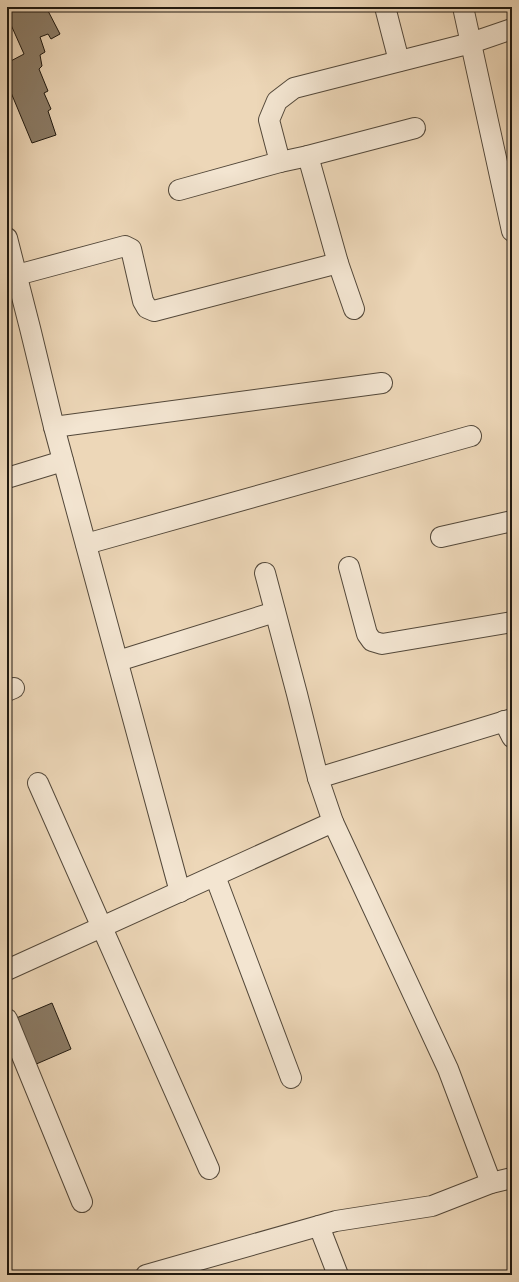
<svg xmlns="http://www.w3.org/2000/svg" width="519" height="1282" viewBox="0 0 519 1282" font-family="Alegreya,serif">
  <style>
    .building { fill: #8b7c67; stroke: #201910 }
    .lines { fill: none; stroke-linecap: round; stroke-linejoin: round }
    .minor-casing { stroke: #53483a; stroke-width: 22 }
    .minor { stroke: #f3e5d1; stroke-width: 20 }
  </style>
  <rect width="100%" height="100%" fill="#edd7b8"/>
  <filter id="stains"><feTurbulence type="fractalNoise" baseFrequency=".005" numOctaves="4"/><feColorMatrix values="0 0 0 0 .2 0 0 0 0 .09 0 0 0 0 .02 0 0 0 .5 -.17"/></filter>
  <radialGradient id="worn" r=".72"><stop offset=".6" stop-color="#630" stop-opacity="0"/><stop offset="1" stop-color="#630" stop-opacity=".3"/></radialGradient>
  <g class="building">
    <path d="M7,7H46L60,34L51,39L48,34L40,37L45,52L40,55L42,66L39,69L48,91L44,93L51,109L48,111L56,135L32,143L7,83V63L24,54L7,16Z"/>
    <path d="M52,1003L71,1049L34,1065L14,1019Z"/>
  </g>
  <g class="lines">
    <g class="minor-casing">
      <g id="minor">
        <path d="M385,7L399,61"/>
        <path d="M463,7L512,231"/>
        <path d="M308,156L415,128"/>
        <path d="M280,162L308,156L338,263L354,309"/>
        <path d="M179,190L280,162L269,120L277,101L294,88L471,43L512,29"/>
        <path d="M7,238L30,328L54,427L180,892"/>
        <path d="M17,275L125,246L131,249L143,301L147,308L154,311L338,263"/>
        <path d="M54,427L382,383"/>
        <path d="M7,478L63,461"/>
        <path d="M441,537L512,521"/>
        <path d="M86,544L471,436"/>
        <path d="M349,567L367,634L372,641L382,644L512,622"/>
        <path d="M265,573L297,694L318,778L333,822L448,1069L491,1183"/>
        <path d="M118,661L275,612"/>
        <path d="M7,691L14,688"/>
        <path d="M504,721L512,737"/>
        <path d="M318,778L512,719"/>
        <path d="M38,783L209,1169"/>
        <path d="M215,876L291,1078"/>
        <path d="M7,970L333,822"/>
        <path d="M7,1019L82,1202"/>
        <path d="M319,1226L338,1275"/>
        <path d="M146,1275L336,1221L432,1206L491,1183L512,1178"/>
      </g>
    </g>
    <use href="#minor" class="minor"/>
  </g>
  <rect width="519" height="1282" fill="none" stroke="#edd7b8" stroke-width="24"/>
  <rect x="8" y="8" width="503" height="1266" fill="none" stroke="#201910" stroke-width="2"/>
  <rect x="12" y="12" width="495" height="1258" fill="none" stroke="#201910"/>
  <rect width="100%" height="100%" filter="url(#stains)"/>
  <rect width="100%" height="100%" fill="url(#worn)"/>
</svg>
